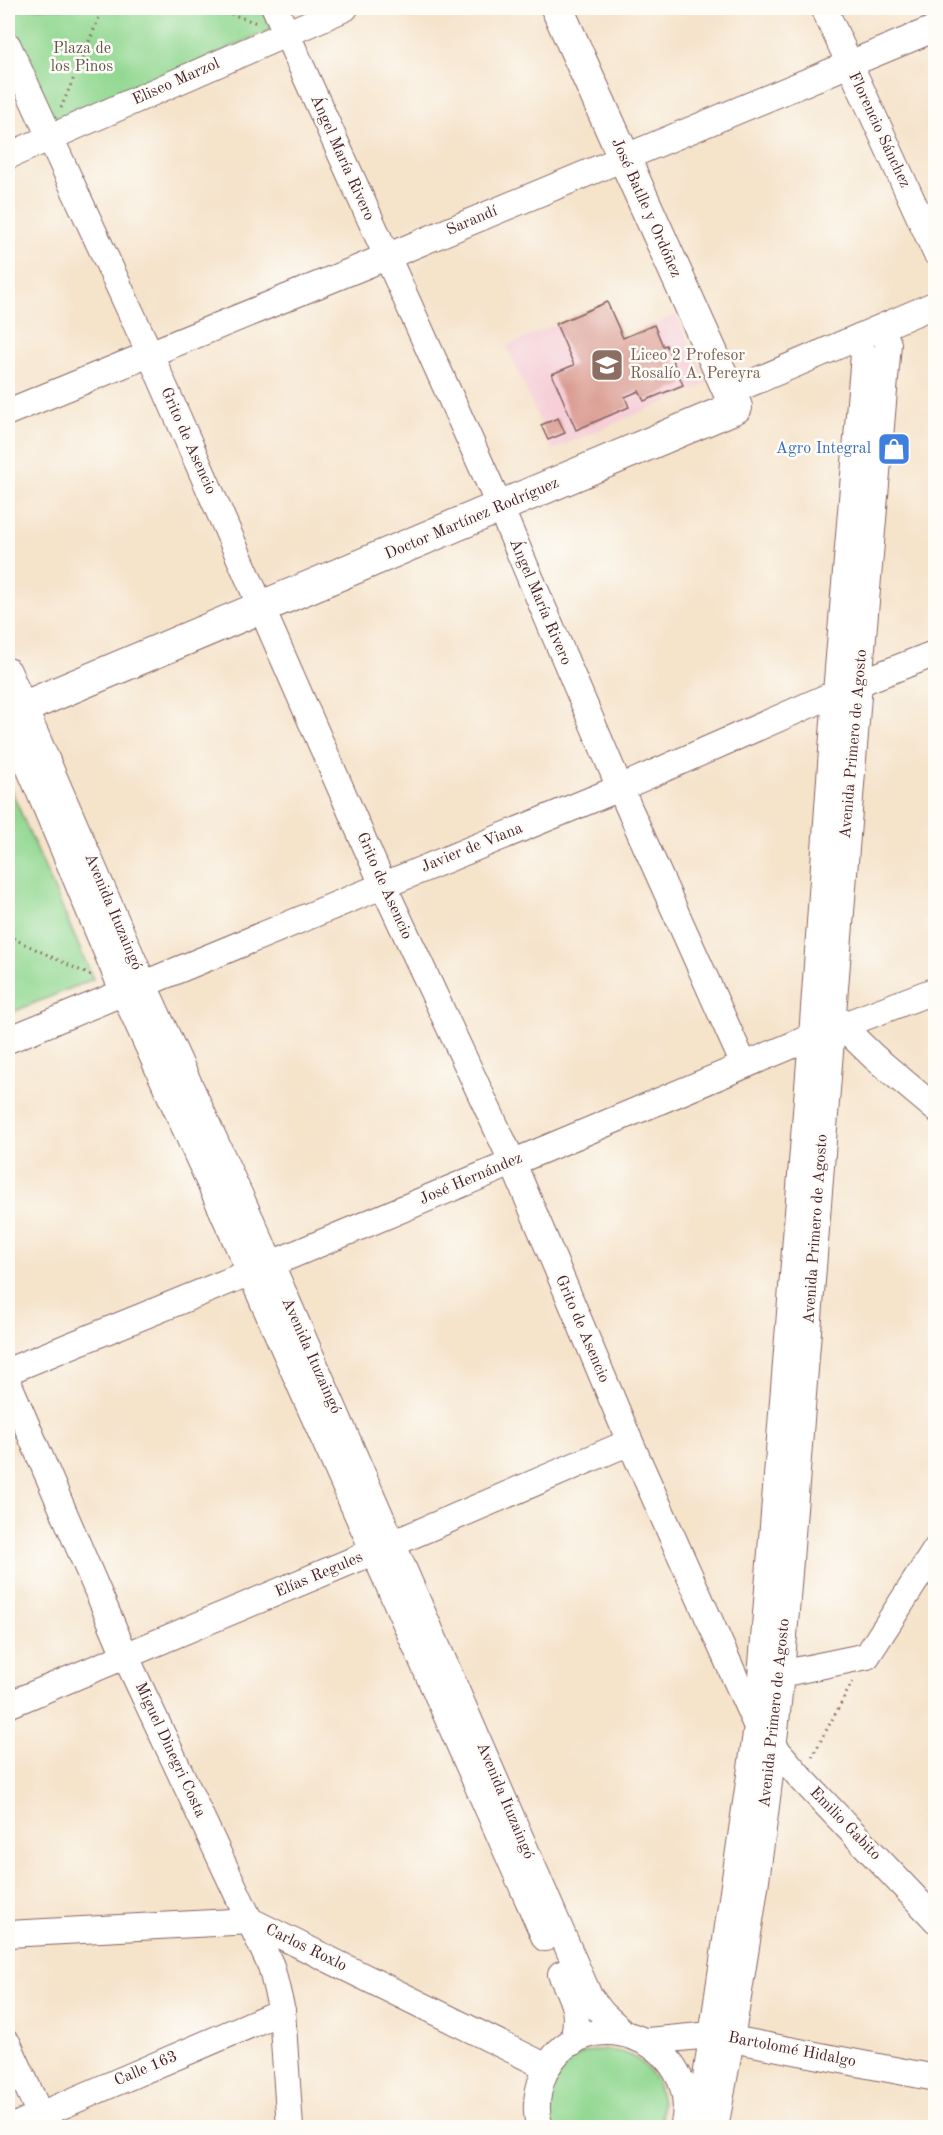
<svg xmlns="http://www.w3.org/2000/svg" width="943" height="2135" viewBox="0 0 943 2135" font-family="'Old Standard TT',serif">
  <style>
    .built { fill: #f6cfd8 }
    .green { fill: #93d892; stroke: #6e7c5e; stroke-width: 1.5 }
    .building { fill: #da9b91 }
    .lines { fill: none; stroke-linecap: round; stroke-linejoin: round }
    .minor-casing { stroke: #866463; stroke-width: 28 }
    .major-casing { stroke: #866463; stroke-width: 34 }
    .path { stroke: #866463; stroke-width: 3; stroke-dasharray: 1.5 4.5; stroke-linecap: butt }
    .minor { stroke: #fff; stroke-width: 26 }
    .major { stroke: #fff; stroke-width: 32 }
    .labels { text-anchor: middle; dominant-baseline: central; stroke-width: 5; stroke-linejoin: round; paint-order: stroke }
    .park-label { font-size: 16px; fill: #60564a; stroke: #fdfcf7 }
    .street-label { font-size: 16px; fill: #4a1f2b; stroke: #fdfcf7 }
    .education-label { font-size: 16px; fill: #785e54; stroke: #fdfcf7; text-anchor: start }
    .shop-label { font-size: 16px; fill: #366cbe; stroke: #fdfcf7; text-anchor: end }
  </style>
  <rect width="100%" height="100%" fill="#fdfcf7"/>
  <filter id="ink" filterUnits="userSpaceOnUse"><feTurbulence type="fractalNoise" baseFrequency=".0167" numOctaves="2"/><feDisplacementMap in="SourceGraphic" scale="12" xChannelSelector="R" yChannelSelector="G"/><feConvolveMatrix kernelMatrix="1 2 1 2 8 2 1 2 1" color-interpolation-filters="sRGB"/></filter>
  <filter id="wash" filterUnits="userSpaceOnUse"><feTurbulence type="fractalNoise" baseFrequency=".008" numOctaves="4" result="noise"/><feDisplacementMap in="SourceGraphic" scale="24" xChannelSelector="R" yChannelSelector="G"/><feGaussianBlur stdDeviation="1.35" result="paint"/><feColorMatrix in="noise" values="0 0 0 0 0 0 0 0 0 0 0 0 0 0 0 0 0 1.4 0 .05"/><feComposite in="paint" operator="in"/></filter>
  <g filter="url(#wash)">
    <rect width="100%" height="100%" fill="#f5e3ca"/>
    <path class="built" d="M607,302L623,338L677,315L707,384L552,450L507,346Z"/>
    <g class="green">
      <path d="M8,8H262L272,29L54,126L8,22Z"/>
      <path d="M8,783L93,979L8,1014Z"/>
      <path d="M605,2049C611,2050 618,2051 624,2053C655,2064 668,2097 659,2127L548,2128L547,2092L569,2061L586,2052Z"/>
    </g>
    <g id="blocks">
      <g class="building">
        <path d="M607,302L623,338L654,325L663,346L666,345L683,385L644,401L639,391L625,397L629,407L576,430L552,374L574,365L556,324Z"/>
        <path d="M558,418L565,433L548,440L541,425Z"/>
      </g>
    </g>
  </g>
  <g filter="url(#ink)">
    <use href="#blocks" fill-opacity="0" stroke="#866463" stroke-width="1.5"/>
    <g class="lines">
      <g class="minor-casing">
        <g id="minor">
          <path d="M275,8L500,507L620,788L744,1065"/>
          <path d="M824,8L936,253"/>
          <path d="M8,46L150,354L383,885L512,1161L630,1442L757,1727L801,1778L936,1920"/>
          <path d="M8,156L345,8"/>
          <path d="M730,392L936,304"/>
          <path d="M8,412L386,257L936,28"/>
          <path d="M8,671L143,983L271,1264L589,1996L602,2013L624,2033"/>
          <path d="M8,717L123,991L250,1272L545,1938"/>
          <path d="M842,1026L874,1057L936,1109"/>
          <path d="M8,1040L620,788L859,683L936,653"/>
          <path d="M8,1371L271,1264L812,1037L936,990"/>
          <path d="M8,1382L125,1655L271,1966L282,2011L290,2128"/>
          <path d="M766,1677L867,1656L936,1549"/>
          <path d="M8,1705L373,1552L630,1442"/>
          <path d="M8,1934L251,1921L547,2067"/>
          <path d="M561,1974C574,2003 580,2010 573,2042"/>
          <path d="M648,2041L711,2035L936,2078"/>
          <path d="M8,2044L46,2128"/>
          <path d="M700,2119L757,1727L812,1037L836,693L864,354L856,339"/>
          <path d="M10,2128L282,2011"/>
          <path d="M540,2128C534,2109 537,2091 544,2074C580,1993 706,2040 683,2128"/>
          <path d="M715,2128C743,1978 766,1826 781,1674L859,683L888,344L882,328"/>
        </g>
      </g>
      <g class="major-casing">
        <path id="major" d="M8,714L736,407L557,8"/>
      </g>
      <g class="path">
        <path d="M214,8L257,23"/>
        <path d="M61,108L103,8"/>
        <path d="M8,936L94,977"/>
        <path d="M812,1757L853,1681"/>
      </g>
      <use href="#minor" class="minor"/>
      <use href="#major" class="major"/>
    </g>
  </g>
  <defs>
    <g id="school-square" transform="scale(1.725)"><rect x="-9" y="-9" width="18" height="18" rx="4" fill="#8d6e63" stroke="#fdfcf7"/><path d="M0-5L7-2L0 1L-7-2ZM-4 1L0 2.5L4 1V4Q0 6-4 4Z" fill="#fff"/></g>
    <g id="shop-square" transform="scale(1.725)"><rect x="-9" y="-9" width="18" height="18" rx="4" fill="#3f7fe0" stroke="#fdfcf7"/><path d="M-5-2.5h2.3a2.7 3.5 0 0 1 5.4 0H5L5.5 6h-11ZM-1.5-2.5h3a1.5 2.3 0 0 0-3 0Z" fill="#fff"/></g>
  </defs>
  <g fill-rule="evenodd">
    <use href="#school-square" x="607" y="365"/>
    <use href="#shop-square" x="894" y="449"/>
  </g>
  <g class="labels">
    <g class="park-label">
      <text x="82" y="49">Plaza de<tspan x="82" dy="18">los Pinos</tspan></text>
    </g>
    <g class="street-label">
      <text transform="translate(176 82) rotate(-24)">Eliseo Marzol</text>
      <text transform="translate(879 130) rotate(65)">Florencio Sánchez</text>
      <text transform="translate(342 158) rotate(66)">Ángel María Rivero</text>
      <text transform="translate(646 208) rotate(66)">José Batlle y Ordóñez</text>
      <text transform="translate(472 221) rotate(-23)">Sarandí</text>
      <text transform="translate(188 441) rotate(66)">Grito de Asencio</text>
      <text transform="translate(472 519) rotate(-23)">Doctor Martínez Rodríguez</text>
      <text transform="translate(540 602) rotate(67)">Ángel María Rivero</text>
      <text transform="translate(854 744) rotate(-85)">Avenida Primero de Agosto</text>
      <text transform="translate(472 848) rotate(-22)">Javier de Viana</text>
      <text transform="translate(384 886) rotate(66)">Grito de Asencio</text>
      <text transform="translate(113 912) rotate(67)">Avenida Ituzaingó</text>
      <text transform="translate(471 1179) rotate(-23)">José Hernández</text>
      <text transform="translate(816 1229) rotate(-86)">Avenida Primero de Agosto</text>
      <text transform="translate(582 1329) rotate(67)">Grito de Asencio</text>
      <text transform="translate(311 1356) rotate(66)">Avenida Ituzaingó</text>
      <text transform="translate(319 1575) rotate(-23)">Elías Regules</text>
      <text transform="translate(775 1713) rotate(-84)">Avenida Primero de Agosto</text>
      <text transform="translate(170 1750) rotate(65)">Miguel Dinegri Costa</text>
      <text transform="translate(505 1801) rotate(67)">Avenida Ituzaingó</text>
      <text transform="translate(845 1824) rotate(46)">Emilio Gabito</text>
      <text transform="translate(306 1948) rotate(26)">Carlos Roxlo</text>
      <text transform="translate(792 2050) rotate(11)">Bartolomé Hidalgo</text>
      <text transform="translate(146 2069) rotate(-23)">Calle 163</text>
    </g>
    <g class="education-label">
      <text x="630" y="356">Liceo 2 Profesor<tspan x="630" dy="18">Rosalío A. Pereyra</tspan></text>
    </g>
    <g class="shop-label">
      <text x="871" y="449">Agro Integral</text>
    </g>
  </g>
  <rect width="943" height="2135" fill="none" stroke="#fdfcf7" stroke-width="30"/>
</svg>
